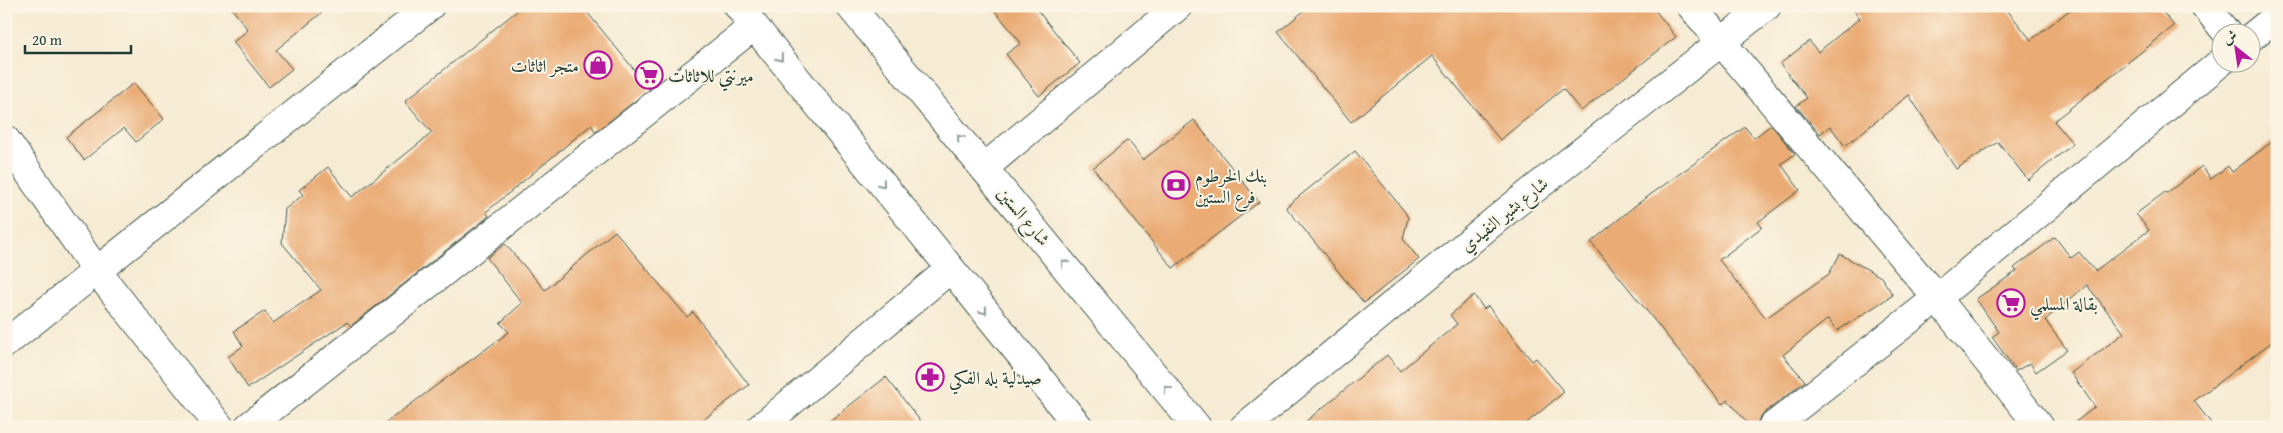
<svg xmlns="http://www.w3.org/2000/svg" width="2283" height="433" viewBox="0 0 2283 433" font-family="'Gentium Book Plus',Amiri,serif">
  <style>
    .building { fill: #eaab75 }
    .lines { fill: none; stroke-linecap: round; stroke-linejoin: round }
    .minor-casing { stroke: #3f574c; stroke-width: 30 }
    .major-casing { stroke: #3f574c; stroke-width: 30 }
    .minor { stroke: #fff; stroke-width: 28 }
    .major { stroke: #fff; stroke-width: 28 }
    .oneway { stroke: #8f9e9a }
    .labels { text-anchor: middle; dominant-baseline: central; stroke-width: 4; stroke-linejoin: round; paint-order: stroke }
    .poi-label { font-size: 18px; fill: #1f3d34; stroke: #fcf5e5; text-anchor: start }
    .street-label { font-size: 18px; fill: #1f3d34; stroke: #fcf5e5 }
  </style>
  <rect width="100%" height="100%" fill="#fcf5e5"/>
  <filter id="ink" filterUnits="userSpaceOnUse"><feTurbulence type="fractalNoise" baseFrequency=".02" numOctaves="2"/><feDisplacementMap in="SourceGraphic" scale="10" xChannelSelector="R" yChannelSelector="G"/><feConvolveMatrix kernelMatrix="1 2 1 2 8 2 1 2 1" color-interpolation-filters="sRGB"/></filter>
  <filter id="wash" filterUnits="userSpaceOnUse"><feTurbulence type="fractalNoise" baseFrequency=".0096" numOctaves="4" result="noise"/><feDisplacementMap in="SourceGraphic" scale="20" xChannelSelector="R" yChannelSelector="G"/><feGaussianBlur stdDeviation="1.12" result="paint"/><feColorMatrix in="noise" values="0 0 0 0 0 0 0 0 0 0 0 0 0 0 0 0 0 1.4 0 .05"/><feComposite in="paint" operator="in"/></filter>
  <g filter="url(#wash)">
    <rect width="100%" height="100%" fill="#f6ebd3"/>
    <g id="blocks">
      <g class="building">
        <path d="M230,6H330L276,50L292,69L269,87L233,42L248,30Z"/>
        <path d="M523,6H582L650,89L596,132L591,125L486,212L489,216L351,326L347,322L248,388L228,357L243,346L234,331L265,311L273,323L321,290L282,243L285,209L303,195L299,190L328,167L352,197L432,133L405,101Z"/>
        <path d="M991,6H1034L1080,63L1039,96L1006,54L1021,43Z"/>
        <path d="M1310,6H1652L1676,37L1581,111L1563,89L1500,140L1432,56L1351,122L1278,32Z"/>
        <path d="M1850,6H2004L2031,40L2075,6H2158L2174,26L2054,121L2073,144L2028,180L1998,142L1956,169L1909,95L1845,146L1830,126L1820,134L1796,106L1807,98L1780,64L1809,41L1818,52L1860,18Z"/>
        <path d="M134,83L164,119L136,142L124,128L84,160L66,137Z"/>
        <path d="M1194,120L1259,202L1173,268L1093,168L1128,140L1143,160Z"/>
        <path d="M1771,125L1795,154L1781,164L1800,190L1758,222L1762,227L1719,260L1766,318L1829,274L1840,254L1881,277L1893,295L1837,331L1828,319L1783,355L1805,381L1762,415L1758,421L1757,427H1751L1728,400L1722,404L1591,242L1636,205L1745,127L1754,138Z"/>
        <path d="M2277,138V338L2194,401L2214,427H2069L2095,407L2071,373L2124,333L2087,285L2045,320L2067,350L2036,372L2030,363L2016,371L1992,337L1999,332L1976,299L2017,271L2014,268L2055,237L2071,258L2079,252L2095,271L2149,230L2136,214L2165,192L2167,193L2202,166L2211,179L2228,166L2232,172Z"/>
        <path d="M1355,151L1405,212L1408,218L1403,239L1419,259L1364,303L1286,207Z"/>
        <path d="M615,231L687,317L693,312L749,385L694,427H380L509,332L500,323L522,303L487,258L505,244L545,290Z"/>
        <path d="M1474,295L1484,309L1488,306L1532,361L1536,358L1564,392L1522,427H1299L1387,355L1400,371L1457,324L1450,315Z"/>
        <path d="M886,377L925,427H822Z"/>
      </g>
    </g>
  </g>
  <g filter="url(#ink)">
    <use href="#blocks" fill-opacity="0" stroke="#3f574c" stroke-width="1"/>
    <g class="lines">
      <g class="minor-casing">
        <g id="minor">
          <path d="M1691,6L1937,298L2040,427"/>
          <path d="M2205,6L2226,32"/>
          <path d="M2250,38L2277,16"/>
          <path d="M6,140L96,270L220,427"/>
          <path d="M984,168L1178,6"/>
          <path d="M6,343L430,6"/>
          <path d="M248,427L754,26"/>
          <path d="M761,427L950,269"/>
          <path d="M1244,427L1509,209L1767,6"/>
          <path d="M1772,427L1937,298L2221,62"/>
        </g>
      </g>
      <g class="major-casing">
        <g id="major">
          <path d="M738,6L1079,427"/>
          <path d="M850,6L1197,427"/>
        </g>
      </g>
      <use href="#minor" class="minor"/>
      <use href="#major" class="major"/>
    </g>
    <defs><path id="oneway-chevron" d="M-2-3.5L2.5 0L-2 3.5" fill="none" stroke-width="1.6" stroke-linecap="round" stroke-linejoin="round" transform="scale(1.25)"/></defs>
    <g class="oneway">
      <use href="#oneway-chevron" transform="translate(780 58) rotate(51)"/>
      <use href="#oneway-chevron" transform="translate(960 138) rotate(-130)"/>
      <use href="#oneway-chevron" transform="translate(882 184) rotate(51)"/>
      <use href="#oneway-chevron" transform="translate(1064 263) rotate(-129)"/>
      <use href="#oneway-chevron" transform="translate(984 311) rotate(51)"/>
      <use href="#oneway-chevron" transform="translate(1167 389) rotate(-129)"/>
    </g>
  </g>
  <defs>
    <g id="shop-ring" transform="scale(1.4375)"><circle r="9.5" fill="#fcf5e5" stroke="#b5179e" stroke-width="1.5"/><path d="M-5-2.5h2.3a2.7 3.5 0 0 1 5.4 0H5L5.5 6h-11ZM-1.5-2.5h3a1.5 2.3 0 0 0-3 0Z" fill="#b5179e"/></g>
    <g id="supermarket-ring" transform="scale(1.4375)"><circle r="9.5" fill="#fcf5e5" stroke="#b5179e" stroke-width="1.5"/><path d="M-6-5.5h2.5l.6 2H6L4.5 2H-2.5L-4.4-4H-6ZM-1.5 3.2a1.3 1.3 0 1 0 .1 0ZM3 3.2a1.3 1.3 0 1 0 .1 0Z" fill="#b5179e"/></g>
    <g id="bank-ring" transform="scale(1.4375)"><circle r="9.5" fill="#fcf5e5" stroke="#b5179e" stroke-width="1.5"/><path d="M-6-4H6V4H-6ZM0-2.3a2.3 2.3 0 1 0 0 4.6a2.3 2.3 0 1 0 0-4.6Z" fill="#b5179e"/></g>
    <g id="pharmacy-ring" transform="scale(1.4375)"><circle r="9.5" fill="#fcf5e5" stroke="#b5179e" stroke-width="1.5"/><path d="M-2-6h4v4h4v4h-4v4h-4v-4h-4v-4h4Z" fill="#b5179e"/></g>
  </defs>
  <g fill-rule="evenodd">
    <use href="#shop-ring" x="598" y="65"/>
    <use href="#supermarket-ring" x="649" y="75"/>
    <use href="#bank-ring" x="1176" y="185"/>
    <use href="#supermarket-ring" x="2011" y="303"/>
    <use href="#pharmacy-ring" x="930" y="377"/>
  </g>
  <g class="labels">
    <g class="poi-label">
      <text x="579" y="65" text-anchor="end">متجر اثاثات</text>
      <text x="668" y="75">ميرنتي للاثاثات</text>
      <text x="1195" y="175">بنك الخرطوم<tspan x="1195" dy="21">فرع الستين</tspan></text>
      <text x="2030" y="303">بقالة المسلمي</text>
      <text x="949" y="377">صيدلية بله الفكي</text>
    </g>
    <g class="street-label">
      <text transform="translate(1504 214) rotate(-39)">شارع بشير النفيدي</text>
      <text transform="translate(1024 216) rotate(50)">شارع الستين</text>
    </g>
  </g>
  <rect width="2283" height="433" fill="none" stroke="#fcf5e5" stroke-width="25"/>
  <g transform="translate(2236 48) rotate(330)"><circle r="24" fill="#fcf5e5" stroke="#a4ab9e"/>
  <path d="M0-4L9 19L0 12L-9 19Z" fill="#b5179e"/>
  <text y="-8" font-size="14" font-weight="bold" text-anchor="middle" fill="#1f3d34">ش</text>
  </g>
  <path d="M25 45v8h106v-8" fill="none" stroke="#1f3d34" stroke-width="2.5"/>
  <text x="32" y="45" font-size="15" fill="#1f3d34" stroke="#fcf5e5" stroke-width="4" paint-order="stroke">20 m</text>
</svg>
